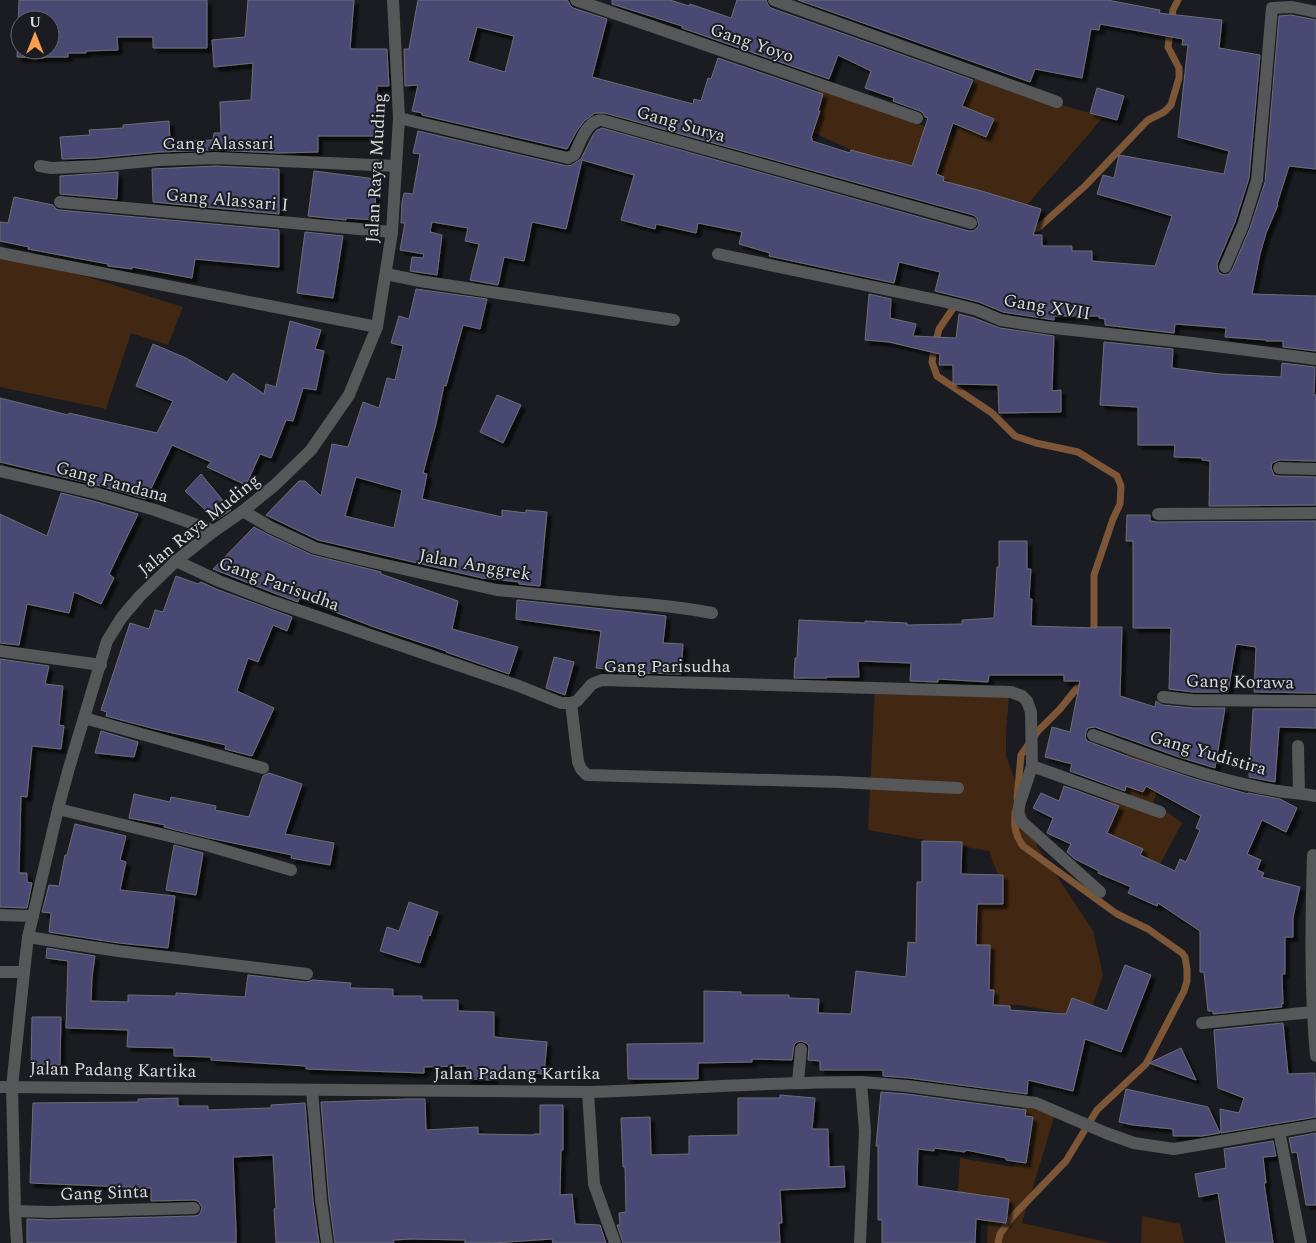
<svg xmlns="http://www.w3.org/2000/svg" width="1316" height="1243" viewBox="0 0 1316 1243" font-family="Spectral,serif">
  <style>
    .green { fill: #422812 }
    .lines { fill: none; stroke-linecap: round; stroke-linejoin: round }
    .stream { stroke: #7d5637; stroke-width: 7 }
    .building { fill: #484973; stroke: #6d6e74; fill-rule: evenodd; filter: url(#shadow) }
    .lane { stroke: #565759; stroke-width: 12 }
    .street { stroke: #565759; stroke-width: 12 }
    .labels { text-anchor: middle; dominant-baseline: central; stroke-width: 4; stroke-linejoin: round; paint-order: stroke }
    .street-label { font-size: 18px; fill: #dadbde; stroke: #1b1c21 }
  </style>
  <defs>
    <filter id="shadow"><feDropShadow dx="4.5" dy="4.5" stdDeviation="1" flood-color="#0009"/></filter>
  </defs>
  <rect width="100%" height="100%" fill="#1b1c21"/>
  <g class="green">
    <path d="M975,79L1103,117L1088,135L1013,221L894,170L806,129L819,87L953,137Z"/>
    <path d="M0,248L40,262L183,307L168,345L131,333L106,409L0,387Z"/>
    <path d="M875,688L1009,696L1006,731V755L1037,846L1093,931L1103,975L1088,1018L1020,1005H982L969,920L1000,880L989,851L868,830Z"/>
    <path d="M1129,749L1169,763L1153,802L1182,823L1160,864L1097,833Z"/>
    <path d="M1023,1107L1055,1114L1022,1223L1111,1243H987L989,1195L958,1193L960,1158L1013,1167Z"/>
    <path d="M1142,1216L1180,1224L1184,1243H1141Z"/>
  </g>
  <g class="lines">
    <g class="stream">
      <path d="M1027,230H1030L1038,228L1085,186L1144,124L1148,120L1164,112L1171,105L1179,78V68L1168,47L1173,10L1178,0"/>
      <path d="M956,304L939,329L934,349L932,362L937,376L992,413L1015,436L1036,443L1078,452L1117,476L1121,486L1120,504L1113,519L1094,575V636"/>
      <path d="M1017,798L1021,755L1038,731L1060,709L1077,688L1087,683"/>
      <path d="M998,1243L1000,1234L1012,1217L1066,1161L1097,1110L1146,1064L1184,991L1187,981V969L1185,957L1182,953L1148,929L1117,914L1023,846C1015,835 1014,826 1015,813"/>
    </g>
  </g>
  <g class="building">
    <path d="M19,0H207V48H153V37H117L118,50L86,51V53H68V57H44V58L17,57ZM20,20H50V50H20Z"/>
    <path d="M248,0H354L350,49H387L389,86H377V136H318V152L279,153L215,150L159,152L95,158L62,159L60,137L90,135L89,130L123,128V125L169,121L170,141L213,140L214,133H221L220,102L251,100L253,63L214,67L212,40L245,37Z"/>
    <path d="M418,0H564L568,1L570,5L573,8L607,19L592,77L693,104L694,99L701,101L708,78L711,79L718,58L823,94L818,111H820L811,138H812V141L850,153L851,150L891,161V160L912,166L928,118L925,117L923,113L920,111L893,101L894,98L865,88L871,71L838,55L829,79L682,28V26L612,4V0H670L689,6L690,4L731,18L737,0H766L768,5L771,8L973,80L962,106L994,119L986,137L953,123L936,174L944,177L943,181L978,190L1041,209L1033,235H1042V246H1072V251H1092V261L1155,266L1172,216L1143,207L1097,194L1103,175L1114,178L1119,155L1224,174L1229,151L1178,137L1188,45H1182L1183,39L1100,24L1099,30L1091,29L1082,78L1035,69L1030,82L798,0H1107L1160,10L1159,13L1222,20L1219,48L1260,55L1249,178L1235,222L1217,264L1218,271L1221,274L1225,275L1229,274L1232,270L1250,228L1265,182L1279,16L1291,15L1316,20V169L1289,166L1277,204L1278,205L1266,233L1260,254L1252,294L1316,296V351L1283,347V341H1266V340L1225,337L1226,328L1175,324L1174,333L1105,325V319L1099,318V316H1054V320L1003,312L979,302L935,291L940,272L899,262L894,283L769,256L770,253L739,244L742,232L698,223L696,233L656,224L655,229L621,220L634,175L582,160L566,229L532,222L524,261L504,257L498,285L470,280L479,244L465,241L468,228L432,222L430,232L442,235L437,275L410,271L412,257L423,258L424,254L400,250L405,223H401L402,202L404,193L413,194L420,154L413,153L418,131L567,166L572,165L581,159L593,135L597,130L602,128L969,231H973L976,229L979,225L977,218L973,215L605,113H595L584,121L576,132L567,149L422,115V113L412,111L418,85L405,86L404,49H409ZM477,27L514,36L505,72L468,61Z"/>
    <path d="M1097,88L1124,96L1117,120L1090,113Z"/>
    <path d="M215,166L279,169V214L153,202L152,169Z"/>
    <path d="M314,171L376,179L375,220L346,218V220L308,216Z"/>
    <path d="M118,172L117,199L60,194V176Z"/>
    <path d="M14,197L53,205L56,209L59,210L279,230V267L195,259L192,278L132,267V269L108,266V264L28,249L29,247L0,241V222L8,223Z"/>
    <path d="M305,232L343,236L333,298L297,293Z"/>
    <path d="M416,289L487,299L480,329L463,325L446,386L444,385L436,424L423,473L427,474L422,499L502,517V510L526,513V510L547,512L540,586L519,584V582L482,578L318,540L266,515L299,481H305L321,496L332,444L348,447L363,402L379,408L387,378L395,380L403,346L391,343L399,316L409,319ZM356,477L402,490L394,528L345,516Z"/>
    <path d="M869,294L891,299L890,318L916,324L913,336L956,338L959,314L974,318L1000,328L1054,336L1052,391L1061,390V412L999,413L998,385L953,384V365H939L940,354L889,342L865,340Z"/>
    <path d="M290,321L321,330L315,349L324,351L316,390L303,388L293,421L286,420L271,458L260,454L246,485L207,467L211,462L172,445L146,499L97,485L0,462V398L68,415L69,413L157,433L173,401L136,386L153,344L186,358L227,382L233,373L264,394L266,384L276,387Z"/>
    <path d="M1104,342L1173,349L1172,368L1220,374L1281,377L1282,363L1315,367L1314,395H1316V461L1279,460L1272,463L1271,468L1274,475L1278,476L1316,477V505L1209,506L1210,461L1202,460V458L1174,457L1175,445H1138V407L1100,405Z"/>
    <path d="M497,395L521,405L503,443L480,432Z"/>
    <path d="M201,474L231,510L216,520L185,491Z"/>
    <path d="M61,493L93,501L138,514L109,574L114,578L101,604L74,592L69,613L27,604L19,645L0,643V514L47,536Z"/>
    <path d="M1127,515H1150V521L1158,522L1316,521V693L1254,692L1256,647L1236,644L1228,692H1193L1169,689L1171,628H1133V541H1126Z"/>
    <path d="M254,527L267,534L312,555L381,572V574L458,601L452,629L518,647L509,674L446,652V651L374,627L299,598L298,602L274,593L213,569Z"/>
    <path d="M999,541H1027V569H1031L1029,599H1032L1031,626L1096,628V627H1122L1120,696L1155,707L1156,701L1162,705L1193,708H1225L1215,768L1179,757L1095,727L1088,728L1086,732L1085,737L1087,741L1132,758L1195,779L1248,794V793L1280,799L1297,808L1286,832L1262,820L1247,854L1261,860L1257,870L1264,873L1262,877L1300,887L1293,917V937H1285V974H1282L1283,1004H1281L1282,1007L1213,1014V1011H1208L1204,972H1200V931L1158,903L1157,906L1128,893L1131,887L1098,873L1099,871L1075,859L1067,852L1071,844L1047,833L1053,818L1033,808L1041,793L1059,801L1064,786L1119,806L1107,833L1143,849L1140,855L1175,871L1180,859L1186,862L1200,830L1196,828L1201,816L1146,786L1143,792L1126,786L1125,791L1070,771L1072,764L1045,757L1052,727L1070,732L1080,681H1064V675H989L988,682L938,679V682L910,681L911,663L858,661L859,677H827V678H794L795,658H797L799,620L844,622L865,623V621L907,623V625L962,624V620L994,618L997,567H999Z"/>
    <path d="M176,576L198,584L201,582L216,589L292,617L287,631L273,625L258,662L248,658L237,691L274,708L252,756L225,749L226,745L155,729L106,716L107,712L101,710L130,623L149,629L155,610L163,612Z"/>
    <path d="M517,600L623,611L666,616L663,643L683,644L681,674L641,673L617,669L616,670L596,668L601,631L516,619Z"/>
    <path d="M554,657L574,662L565,695L546,688Z"/>
    <path d="M0,659L49,666L45,684L63,686L59,725L64,726L61,749L32,746L27,797L21,796L19,873H27V882L32,883L27,908L0,907Z"/>
    <path d="M1253,709H1316V728L1279,727L1275,782L1249,777Z"/>
    <path d="M101,731L138,742L134,757L95,753Z"/>
    <path d="M269,773L302,784L285,834L334,843L330,865L291,858L292,855L209,838L164,827L165,825L129,818L134,794L170,802L171,797L216,806L215,810L249,817L263,776Z"/>
    <path d="M75,824L126,836L120,860L126,862L120,890L175,896L168,948L119,943L49,932L51,913L42,912L49,885L59,886L65,855H67Z"/>
    <path d="M922,841L962,842L961,874L1003,875V904H977L976,945H990L989,990H994L993,1005L1010,1006V1010L1066,1014L1072,998L1107,1011L1125,965L1151,975L1121,1052L1085,1039L1073,1091L1028,1080L1027,1094L909,1078L883,1076V1070H820V1061L808,1060L809,1046L806,1043L801,1041L797,1042L794,1045L792,1060L752,1059V1062L698,1063V1079H628L627,1044L704,1043V991L741,992V995H789V998L819,999L818,1013L851,1014L856,971L906,977L908,942L916,943L917,882H922Z"/>
    <path d="M174,845L203,853L196,895L166,890Z"/>
    <path d="M409,902L438,912L430,936L429,935L420,963L380,951L387,927L399,931Z"/>
    <path d="M47,948L95,956L92,977L91,1001L128,1002V995L176,996V993L245,997L248,975L306,982L313,980L351,983L350,988L393,989V996H422V1000H458V1011L494,1012V1037L547,1042L544,1074L493,1070V1080L467,1079V1066L424,1067V1073L306,1069V1066L211,1060V1057L174,1056V1048L127,1047L128,1030L66,1028L68,961L46,958Z"/>
    <path d="M32,1017H61L60,1065L31,1064Z"/>
    <path d="M1283,1023L1288,1074L1315,1073L1316,1117L1221,1133L1220,1109L1239,1113L1244,1098L1218,1088L1214,1030Z"/>
    <path d="M1181,1048L1196,1080L1149,1063Z"/>
    <path d="M1126,1089L1208,1107L1220,1133L1202,1136H1173V1129L1133,1125L1119,1122Z"/>
    <path d="M881,1092L907,1094L1026,1110L1025,1116L1033,1117L1026,1163L1006,1160V1158L966,1150L965,1152L934,1148V1151L918,1149L917,1186L1009,1199L1006,1223L976,1219L975,1243H882V1220H878V1146H876Z"/>
    <path d="M780,1095L815,1098L812,1129H828L829,1167L844,1166L845,1187L780,1190L782,1223H779L780,1243H623L617,1225H620L619,1213L626,1212L625,1167H623L621,1118L650,1117L651,1155L689,1154V1136L738,1135V1098H780Z"/>
    <path d="M178,1098V1106H208V1110L271,1108V1105L305,1103L313,1201L319,1243H276L274,1209L276,1208L273,1155L233,1157L236,1229V1243H27V1219L50,1220L194,1216L199,1215L201,1211L202,1207L198,1201L194,1200L151,1201V1188L30,1183L33,1103L138,1102V1099Z"/>
    <path d="M407,1099H425L426,1130L478,1127V1134L534,1135V1134H540V1105H563V1150H561L560,1195L572,1194L575,1224L600,1225L606,1243H553L552,1239L492,1243H465V1240L412,1239L393,1240L394,1243H335L329,1199L321,1102Z"/>
    <path d="M1316,1133V1205H1306L1297,1152L1292,1153L1289,1138Z"/>
    <path d="M1273,1141L1276,1156L1263,1157L1266,1183H1264L1273,1243H1226L1218,1193L1199,1197L1195,1174L1226,1168L1224,1149Z"/>
  </g>
  <g class="lines">
    <g class="lane">
      <path d="M386,274L420,281L674,320"/>
      <path d="M798,1082L801,1049"/>
    </g>
    <g class="street">
      <path d="M576,0L917,118"/>
      <path d="M774,0L1057,102"/>
      <path d="M399,118L568,158L574,155C579,145 585,125 597,121C599,120 603,120 605,121L971,223"/>
      <path d="M40,166L51,168L96,166L159,160L215,158L396,166"/>
      <path d="M60,202L392,232"/>
      <path d="M0,253L377,327"/>
      <path d="M718,254L946,302L977,310L1001,320L1045,327L1192,343L1316,359"/>
      <path d="M1225,267L1243,225L1257,180L1272,8L1292,7L1316,12"/>
      <path d="M1279,468L1316,469"/>
      <path d="M0,471L95,493L155,510L214,531"/>
      <path d="M243,511L270,527L315,548L368,561L497,590L618,602C649,604 681,607 712,613"/>
      <path d="M1158,514L1316,513"/>
      <path d="M176,561L219,581L271,601L519,686L561,703H571L577,701L592,684L602,680L1011,692L1022,696L1027,701L1031,712L1032,766L1020,802L1018,812L1021,821L1100,892"/>
      <path d="M0,651L101,665"/>
      <path d="M1163,697L1193,700L1316,701"/>
      <path d="M571,703L578,762L581,769L587,775L839,782L958,788"/>
      <path d="M84,718L263,768"/>
      <path d="M1093,735C1148,755 1204,777 1262,788C1280,792 1298,793 1316,796"/>
      <path d="M1298,746L1299,793"/>
      <path d="M1032,766L1160,812"/>
      <path d="M58,809L206,845L291,870"/>
      <path d="M1313,855C1311,922 1310,989 1316,1056"/>
      <path d="M0,915L33,916"/>
      <path d="M28,937L118,951L307,974"/>
      <path d="M0,972H24"/>
      <path d="M1202,1023L1312,1012"/>
      <path d="M861,1082L908,1086L1036,1103L1106,1133L1134,1143L1174,1149L1316,1125"/>
      <path d="M0,1087L588,1092C679,1089 770,1082 861,1082L865,1131L860,1243"/>
      <path d="M312,1090L321,1200L327,1243"/>
      <path d="M588,1092L594,1184L615,1243"/>
      <path d="M1279,1131L1301,1243"/>
      <path d="M15,1211L50,1212L194,1208"/>
      <path d="M17,1243L15,1211L12,1087L24,972L28,937L58,809L69,768L107,641L122,617L140,596L176,561L214,531L243,511L275,485L311,450L349,395L377,327L392,232L399,118L393,0"/>
    </g>
  </g>
  <g class="labels">
    <g class="street-label">
      <text transform="translate(752 43) rotate(19)">Gang Yoyo</text>
      <text transform="translate(681 124) rotate(16)">Gang Surya</text>
      <text x="218" y="143">Gang Alassari</text>
      <text transform="translate(376 168) rotate(-87)">Jalan Raya Muding</text>
      <text transform="translate(227 200) rotate(5)">Gang Alassari I</text>
      <text transform="translate(1047 307) rotate(9)">Gang XVII</text>
      <text transform="translate(112 482) rotate(15)">Gang Pandana</text>
      <text transform="translate(199 525) rotate(-39)">Jalan Raya Muding</text>
      <text transform="translate(475 565) rotate(10)">Jalan Anggrek</text>
      <text transform="translate(279 584) rotate(20)">Gang Parisudha</text>
      <text x="667" y="666">Gang Parisudha</text>
      <text transform="translate(1240 682) rotate(1)">Gang Korawa</text>
      <text transform="translate(1208 753) rotate(16)">Gang Yudistira</text>
      <text transform="translate(113 1070) rotate(1)">Jalan Padang Kartika</text>
      <text x="517" y="1073">Jalan Padang Kartika</text>
      <text transform="translate(104 1193) rotate(-2)">Gang Sinta</text>
    </g>
  </g>
  <g transform="translate(35 35)"><circle r="24" fill="#1b1c21" stroke="#67686d"/>
  <path d="M0-4L9 19L0 12L-9 19Z" fill="#fa9f4f"/>
  <text y="-8" font-size="14" font-weight="bold" text-anchor="middle" fill="#dadbde">U</text>
  </g>
</svg>
